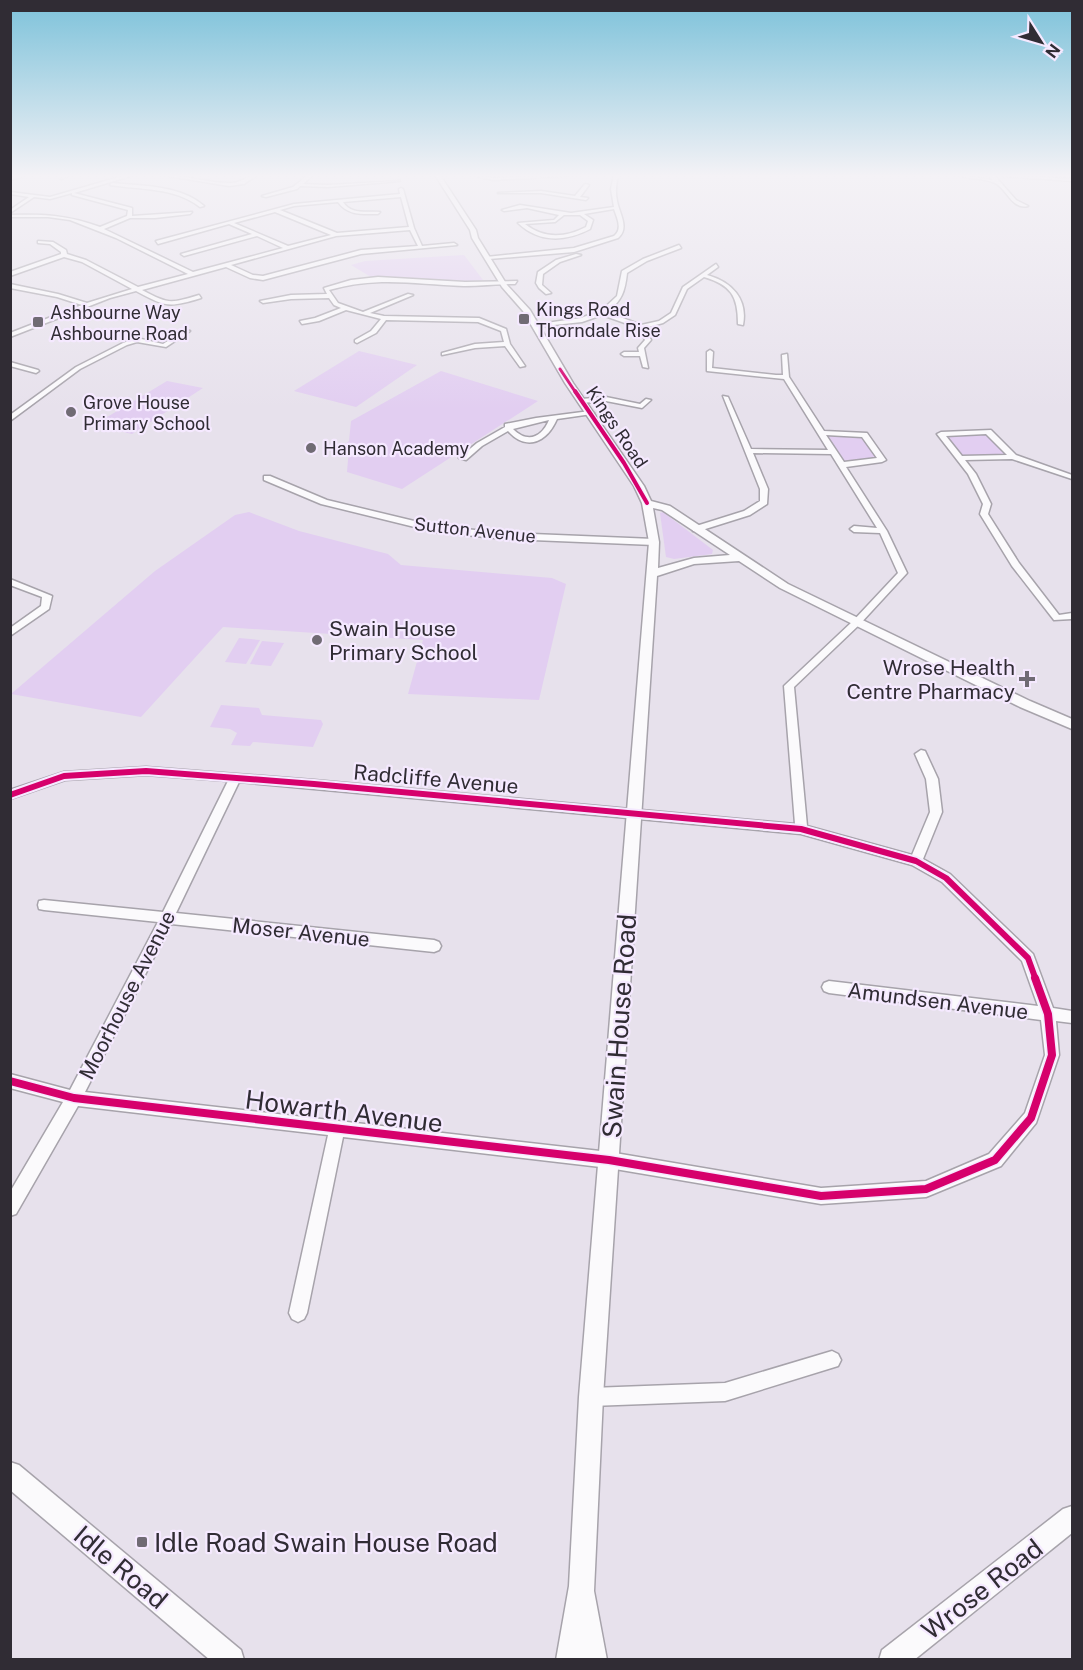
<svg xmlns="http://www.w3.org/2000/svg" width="1083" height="1670" viewBox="0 0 1083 1670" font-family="'Public Sans',sans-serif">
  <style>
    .green { fill: #e2cef1 }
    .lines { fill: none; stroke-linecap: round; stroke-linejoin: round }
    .minor-casing { stroke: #a7a3ab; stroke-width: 3 }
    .tertiary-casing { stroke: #a7a3ab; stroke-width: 3 }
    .minor { fill: #fbfafc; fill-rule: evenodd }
    .tertiary { fill: #fbfafc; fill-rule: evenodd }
    .cycleway-far3-casing { stroke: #f5e9ff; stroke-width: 5 }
    .cycleway-far2-casing { stroke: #f5e9ff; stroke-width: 6 }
    .cycleway-far1-casing { stroke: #f5e9ff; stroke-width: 10 }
    .cycleway-casing { stroke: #f5e9ff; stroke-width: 11 }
    .cycleway-far3 { stroke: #d6006c; stroke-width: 3 }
    .cycleway-far2 { stroke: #d6006c; stroke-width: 4 }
    .cycleway-far1 { stroke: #d6006c; stroke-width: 6 }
    .cycleway { stroke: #d6006c; stroke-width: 8 }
    .poi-dot { fill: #706b74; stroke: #f5e9ff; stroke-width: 2 }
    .labels { text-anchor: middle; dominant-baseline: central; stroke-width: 4.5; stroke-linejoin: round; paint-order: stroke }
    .far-poi-label { font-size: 18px; fill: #302c34; stroke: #f5e9ff; text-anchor: start }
    .far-street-label { font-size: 18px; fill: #302c34; stroke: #f5e9ff }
    .poi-label { font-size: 21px; fill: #302c34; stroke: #f5e9ff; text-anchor: start }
    .street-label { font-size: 21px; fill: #302c34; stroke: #f5e9ff }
    .near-street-label { font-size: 26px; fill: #302c34; stroke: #f5e9ff }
    .near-poi-label { font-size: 26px; fill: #302c34; stroke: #f5e9ff; text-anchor: start }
  </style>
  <rect width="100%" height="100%" fill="#e7e1ec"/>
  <g class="green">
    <path d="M464,255L483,280L460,282L371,277L351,265L365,261Z"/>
    <path d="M359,351L417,365L356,407L294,391Z"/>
    <path d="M441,371L538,401L402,489L347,472L349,448L343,446L349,441L351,421Z"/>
    <path d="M167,381L203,388L132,434L94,425Z"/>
    <path d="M987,434L1007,455L962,456L944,435Z"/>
    <path d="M826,435L862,436L878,458L844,463Z"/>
    <path d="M249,512L299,531L388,554L401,565L552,578L566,584L539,700L408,694L423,640L223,627L141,717L11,694L155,571L235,515Z"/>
    <path d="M663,512L713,550L712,554L674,559L666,557L660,513Z"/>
    <path d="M239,638L260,640L246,664L225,662Z"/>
    <path d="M262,641L284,643L271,666L250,664Z"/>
    <path d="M221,705L259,708L262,715L321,720L323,724L313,747L253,742L250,746L231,745L237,733L230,729L210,727Z"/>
  </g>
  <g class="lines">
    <g class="minor-casing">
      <g id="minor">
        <path d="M19,175H27L10,180V178Z"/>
        <path d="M65,175H71L61,179Z"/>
        <path d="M126,175H134L74,193L132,208V216L192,212L190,214L155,218H130L104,229L193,272L283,248L257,236L184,256L181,254L252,234L229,224L158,244L156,241L294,204L400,194L399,189L401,188L403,189L414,228L422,246L454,243L457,245L361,254L263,280L250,278L226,267L142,290C169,304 169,304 199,295L201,298C168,308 166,307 136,291L110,298L10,337V333L82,305L57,297L10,288V284L58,294L87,303L132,289L82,262L64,257L10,276V272L61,254V252L50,244L38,243V241L53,242L66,250L67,254L86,260L138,287L188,274L116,238L70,220L48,217H10V215C44,214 68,215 100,227L127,216L128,210L72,195V193L50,199L34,197L10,213V210L29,197L10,194V192L50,197ZM401,197L409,227L337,233L280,210L294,206L338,202C348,216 363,214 378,214L380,212C366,211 351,215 343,202ZM275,212L331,235L288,246L234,223ZM410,230L418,246L361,250L263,276L253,275L231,265L336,236Z"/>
        <path d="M162,175C185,175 207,183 230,183C240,184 247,175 257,175L244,184L229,186Z"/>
        <path d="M308,175H313L303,184L328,185L400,181L328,187L300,186L297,189L266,197L262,196L293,187Z"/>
        <path d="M472,175L493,178L579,175L493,180Z"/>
        <path d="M614,175H618C616,184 615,192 617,201C619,213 630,228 618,238L574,252L489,259L486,257L574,248L614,236C623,229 617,218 614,209L584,214L593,220L590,229C565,242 539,243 518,223L554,220L559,215L527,208L504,211L502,210L520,205L571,213L614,207L611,189ZM564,215H580L588,221L586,227C565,238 544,239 525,224L555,222Z"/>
        <path d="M957,175L993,180L989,175H994L1016,200L1028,206C1012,210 1007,189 995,183C984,178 969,179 957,175Z"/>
        <path d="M1001,175L1072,179V181L1003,176Z"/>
        <path d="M112,183C142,186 180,185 204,206L200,207C174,187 141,190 110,185Z"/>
        <path d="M585,184L589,185L580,197L588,198L586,200L541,193H498L541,191L575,196Z"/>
        <path d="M679,245L681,248L647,261L627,273C625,291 622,301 607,312L641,325L659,321L671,313L683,287L716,264L718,267L707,275C732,282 748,299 743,325L738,324C738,296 731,285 704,277L687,289L675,315L663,323L645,328L651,340L644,348L648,368L643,367L640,356H624L621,354L624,352H639L638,348L645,340L639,328L602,315L582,322L535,327L532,325L581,318L602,310L617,296L622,271L643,259Z"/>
        <path d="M576,254L581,255L560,262L543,274L542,285L551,293L546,294L539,288L536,283L538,272L556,260Z"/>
        <path d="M378,277L465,282L517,281L515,284C498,284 481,286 464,286C414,284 378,276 329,290L338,303L363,312L408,294L413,295L370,313L384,316L479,318L506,329L510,344L525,366L520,367L505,346L475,348L442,355V353L475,344L504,342L501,331L478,322L386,320L376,333L357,343L355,342V340L371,331L381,319L346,310L319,321L302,324L300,321L315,318L341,308L334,305L329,298L291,299L263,303L260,301L291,295L327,294L324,288L351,280Z"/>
        <path d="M185,330L190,331L166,347L137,342L127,345L80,369L10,421V415L76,367L123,343L137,338L163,344Z"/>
        <path d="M710,350L713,352L712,368L776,375H783L782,355L787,354L789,377L824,431L867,433L886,460L882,462L846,467L887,531L907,573L859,625L794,687L807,826L912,855L930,812L926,779L915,754L921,750L925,751L938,779L942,812L923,859L950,874L1033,954L1053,1008L1072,1011V1023L1056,1021L1059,1055L1036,1123L1001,1166L926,1197L821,1204L609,1168L343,1137L307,1313L304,1319L298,1322L292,1319L289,1313L328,1135L78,1106L16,1214L10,1216V1192L63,1102L10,1088V1074L70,1090L158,922L44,910L39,909L38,905L39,901L44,900L163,912L228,781L146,775L65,780L10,799V790L64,772L146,767L314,780L795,824L784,686L853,621L898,573L880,533L854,532L850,529L854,526L877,528L831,454L753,453L768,489L767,504L750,515L699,531H693V527L744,511L760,501V489L723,396L728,397L751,449L828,450L784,379L707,371V352ZM826,435L862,437L877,458L844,462ZM239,782L801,834L912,865L942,882L1022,961L1038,1006L829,981L824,983L822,987L824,991L829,993L1041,1020L1045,1055L1025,1113L989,1154L926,1181L821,1188L609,1152L85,1092L171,924L434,952L439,950L441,946L439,942L434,940L176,913Z"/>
        <path d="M10,362L38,370L39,371L36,373L10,366Z"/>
        <path d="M606,397L640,404L646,399L651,400L642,408L606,401L581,403L578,401L581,399Z"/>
        <path d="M590,411L594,413L592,414L557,419C547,442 527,452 508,431L482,446L466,460L459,458L477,443L505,427V424L536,418ZM549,420C542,437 528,444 513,429Z"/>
        <path d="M991,430L1016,455L1072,475V479L1012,459L965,460L976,474L991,504L988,514L1019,563L1059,615L1072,613V619L1054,620L1012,566L980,514L983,504L968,474L937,434L941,432ZM986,434L1007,455L962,456L946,436Z"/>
        <path d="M264,476H270L327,500L435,526L505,533L654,539L658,542L654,545L505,539L435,532L321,504L264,480Z"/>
        <path d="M10,579L52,596L49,609L10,636V628L41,606L42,597L10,585Z"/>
        <path d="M832,1351L838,1354L841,1360L838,1366L725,1401L591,1406L584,1404L582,1397L584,1390L591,1388L725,1383Z"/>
      </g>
    </g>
    <g class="tertiary-casing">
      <g id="tertiary">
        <path d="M435,175H440L476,230L478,238L507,285L530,310L573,383L644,486L651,501L670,506L788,584L1030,701L1072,719V729L1020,707L780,588L739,561L694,564L657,576L603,1397L594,1591L607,1660H556L569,1586L579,1397L649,542L642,503L634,486L565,383L523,311L502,287L472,238L470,230ZM653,508L662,510L730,555L694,558L658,568L659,542Z"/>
        <path d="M10,1462L19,1465L241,1650L244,1660H210L10,1490Z"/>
        <path d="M1072,1506V1533L914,1660H879L882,1650L1063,1509Z"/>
      </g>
    </g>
    <use href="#minor" class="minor"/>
    <use href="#tertiary" class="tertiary"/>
    <g class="cycleway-far3-casing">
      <path id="cycleway-far3" d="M560,369L576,393"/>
    </g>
    <g class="cycleway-far2-casing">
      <path id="cycleway-far2" d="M575,391L624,463L647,503"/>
    </g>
    <g class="cycleway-far1-casing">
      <path id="cycleway-far1" d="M10,795L64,776L146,771L314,784L801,829L916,861L946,878L1028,958L1036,980"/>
    </g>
    <g class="cycleway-casing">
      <path id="cycleway" d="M10,1081L74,1098L609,1160L821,1196L926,1189L995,1160L1031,1118L1052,1055L1048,1014L1035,978"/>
    </g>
    <use href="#cycleway-far3" class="cycleway-far3"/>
    <use href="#cycleway-far2" class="cycleway-far2"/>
    <use href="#cycleway-far1" class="cycleway-far1"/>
    <use href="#cycleway" class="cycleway"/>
  </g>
  <linearGradient id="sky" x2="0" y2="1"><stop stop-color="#7dc2da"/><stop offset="0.43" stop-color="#f4f2f6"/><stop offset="1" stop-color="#f4f2f6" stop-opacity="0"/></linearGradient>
  <rect width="1083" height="409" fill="url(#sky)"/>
  <g class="poi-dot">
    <rect x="518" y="313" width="12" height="12" rx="3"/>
    <rect x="32" y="316" width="12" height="12" rx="3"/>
    <circle cx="71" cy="412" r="6"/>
    <circle cx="311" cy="448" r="6"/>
    <circle cx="317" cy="640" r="6"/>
    <path d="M1024 670h6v6h6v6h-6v6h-6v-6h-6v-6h6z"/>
    <rect x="136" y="1536" width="12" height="12" rx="3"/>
  </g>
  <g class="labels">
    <g class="far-poi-label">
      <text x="536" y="309">Kings Road<tspan x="536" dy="21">Thorndale Rise</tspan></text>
      <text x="50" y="312">Ashbourne Way<tspan x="50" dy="21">Ashbourne Road</tspan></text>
      <text x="83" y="402">Grove House<tspan x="83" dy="21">Primary School</tspan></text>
      <text x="323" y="448">Hanson Academy</text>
    </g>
    <g class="far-street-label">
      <text transform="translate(617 427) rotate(56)">Kings Road</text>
      <text transform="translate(475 530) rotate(6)">Sutton Avenue</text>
    </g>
    <g class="poi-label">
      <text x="329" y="628">Swain House<tspan x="329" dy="24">Primary School</tspan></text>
      <text x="1015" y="667" text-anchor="end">Wrose Health<tspan x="1015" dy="24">Centre Pharmacy</tspan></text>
    </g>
    <g class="street-label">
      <text transform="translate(436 779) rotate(5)">Radcliffe Avenue</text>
      <text transform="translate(301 932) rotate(6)">Moser Avenue</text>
      <text transform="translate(127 995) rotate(-63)">Moorhouse Avenue</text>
      <text transform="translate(938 1001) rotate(7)">Amundsen Avenue</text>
    </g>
    <g class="near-street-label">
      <text transform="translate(619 1026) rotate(-86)">Swain House Road</text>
      <text transform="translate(344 1111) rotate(7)">Howarth Avenue</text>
      <text transform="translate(121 1567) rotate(40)">Idle Road</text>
      <text transform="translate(982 1589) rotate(-38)">Wrose Road</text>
    </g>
    <g class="near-poi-label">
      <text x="154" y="1542">Idle Road Swain House Road</text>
    </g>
  </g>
  <rect width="1083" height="1670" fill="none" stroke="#302c34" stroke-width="24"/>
  <g transform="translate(1041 42) rotate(127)" stroke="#f5e9ff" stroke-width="4.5" paint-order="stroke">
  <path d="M0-4.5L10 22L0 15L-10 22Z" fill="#302c34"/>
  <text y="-9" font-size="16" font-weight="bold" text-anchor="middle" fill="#302c34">N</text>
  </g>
</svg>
